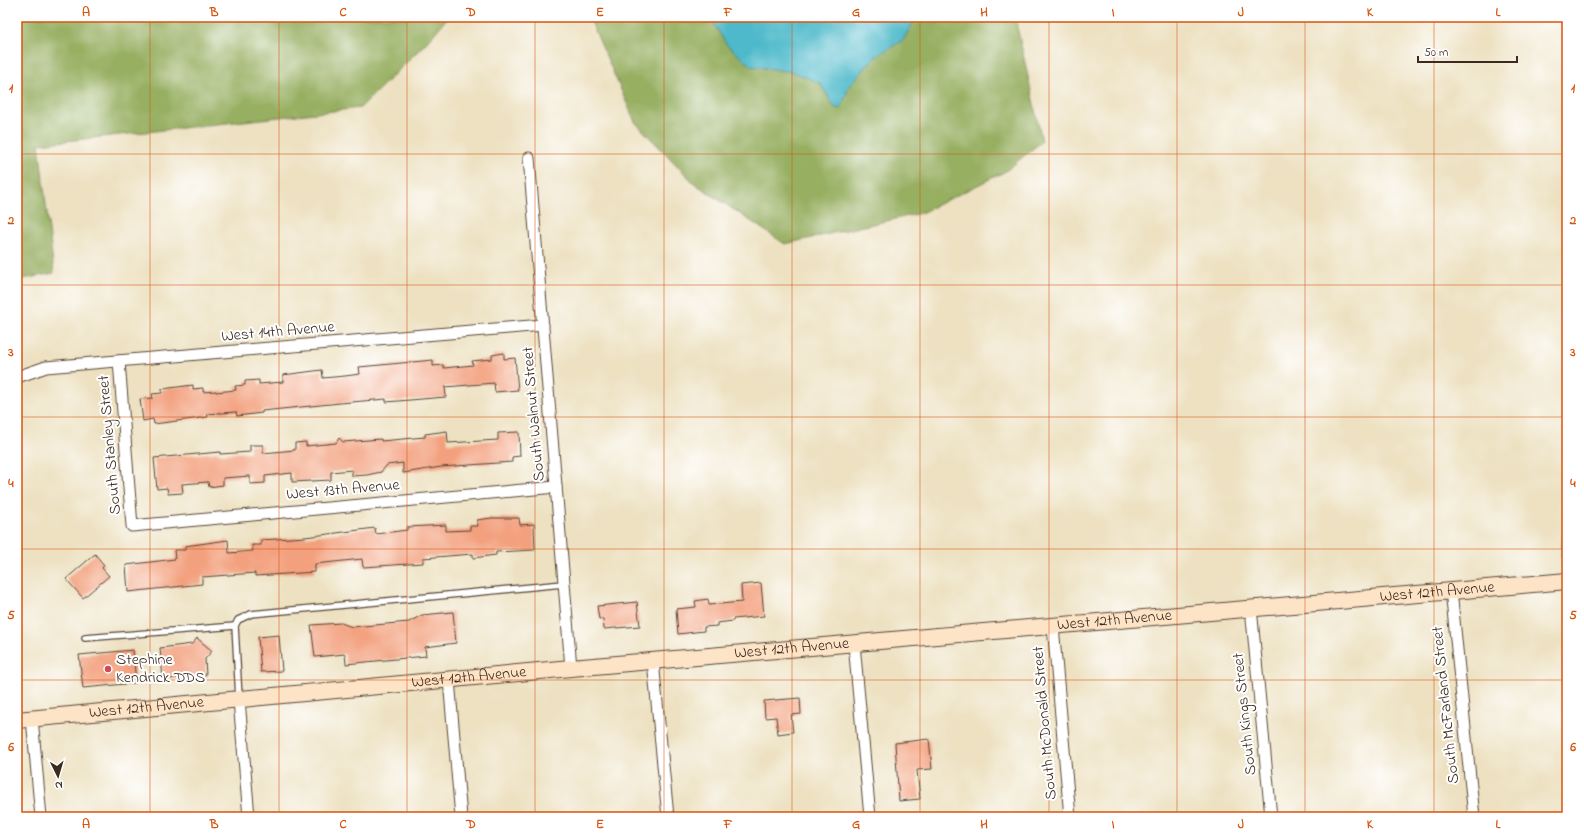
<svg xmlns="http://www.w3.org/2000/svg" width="1584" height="834" viewBox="0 0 1584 834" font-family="'Indie Flower',sans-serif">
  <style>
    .forest { fill: #96af61; stroke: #686c40 }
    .water { fill: #4eb9ca; stroke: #447274 }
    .building { fill: #f3a07e }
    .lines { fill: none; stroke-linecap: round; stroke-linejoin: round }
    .lane-casing { stroke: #564536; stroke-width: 8 }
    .street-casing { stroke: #564536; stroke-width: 13 }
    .secondary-casing { stroke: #564536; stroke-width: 18 }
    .lane { stroke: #fff; stroke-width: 5.5 }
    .street { stroke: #fff; stroke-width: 11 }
    .secondary { stroke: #fee4c6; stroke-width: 16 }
    .grid { fill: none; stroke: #d7540e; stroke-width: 1; stroke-opacity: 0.55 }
    .poi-dot { fill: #d1495b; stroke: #fff; stroke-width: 1.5 }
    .labels { text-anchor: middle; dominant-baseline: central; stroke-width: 4; stroke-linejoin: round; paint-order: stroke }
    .street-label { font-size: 16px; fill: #3b2a1e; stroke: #fff }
    .poi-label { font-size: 16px; fill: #3b2a1e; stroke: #fff; text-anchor: start }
    .neatline { fill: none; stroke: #d7540e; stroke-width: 1.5 }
    .grid-label { font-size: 13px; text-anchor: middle; font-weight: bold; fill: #d7540e }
  </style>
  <rect width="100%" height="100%" fill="#fff"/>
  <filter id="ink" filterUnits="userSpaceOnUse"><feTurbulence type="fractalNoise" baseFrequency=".025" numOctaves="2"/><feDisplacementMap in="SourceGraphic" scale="8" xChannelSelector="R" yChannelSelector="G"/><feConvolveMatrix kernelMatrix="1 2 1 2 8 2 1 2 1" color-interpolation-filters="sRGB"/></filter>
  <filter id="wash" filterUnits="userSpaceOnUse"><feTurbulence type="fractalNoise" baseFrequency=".012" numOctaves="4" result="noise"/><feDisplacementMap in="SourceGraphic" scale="16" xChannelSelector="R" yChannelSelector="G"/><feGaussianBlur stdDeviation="0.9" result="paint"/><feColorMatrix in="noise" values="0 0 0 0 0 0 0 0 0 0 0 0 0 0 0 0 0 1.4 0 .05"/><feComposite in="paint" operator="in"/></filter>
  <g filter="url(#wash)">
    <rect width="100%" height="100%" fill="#ede1c1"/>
    <g class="forest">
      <path d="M17,17H448L428,41L360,108L39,144L54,273L17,280Z"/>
      <path d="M589,17H1015L1042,141L1006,171L921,213L785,244L694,183L635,122Z"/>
      <path d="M1567,488V557H1561Z"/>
    </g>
    <path class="water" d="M710,17H917L903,40L875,57L849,86L841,109L835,108L820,83L793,72L751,66L726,44Z"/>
    <g id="blocks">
      <g class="building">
        <path d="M504,353V359L515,358L518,390L495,392L494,383L445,387L446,397L386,402V399L340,403L262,411V413L237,416L236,412L207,414L208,417L154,424L153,419L143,421L140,399L153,398L152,394L162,393V389L193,385V389L203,388V392L216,391V392L236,390L235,386L245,385V381L259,380V384L283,382V375L322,370L323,378L345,376L360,374L359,367L433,360V366L443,365L444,368L473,365L472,361L492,359V355Z"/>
        <path d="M447,431L448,443L498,440V433L519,432L520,456L512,457V462L441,467L403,473V463L387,465L381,472L367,475L352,476V470L331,472V480L292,482V473L265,476V483L250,484V476L223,478V485L209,487L208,482L182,484L183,493L168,494L167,488L157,489L154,458L220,452V454L250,452V445H263V453L295,450V443L306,442V446L336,443L339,438L343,442L381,439V441L425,437V434Z"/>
        <path d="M492,518H519L520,525L534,524L535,550L496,552V555L473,558V554L423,558V563L363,567L362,559L315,564V572L255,576V573L202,577V584L128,592L126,565L175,559L174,550H185V546L228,540L229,553L253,551L252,545H261V540L305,537L375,528L376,534L407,530V527L446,525V531L470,530V526H478L477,520Z"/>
        <path d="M95,554L104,565L102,568L109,576L83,598L66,579Z"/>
        <path d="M761,583L764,616L733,619V621L717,623V626L704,627V631L678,634L676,609L696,607L695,601L708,599L709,605L742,602L741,585Z"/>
        <path d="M637,602L640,626L604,629L603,619H599L597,606Z"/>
        <path d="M453,612L456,643L425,647L426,656L346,664L345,654L315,657L311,625L341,623L352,627L409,622L422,615Z"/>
        <path d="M279,635L282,671L261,672L258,637Z"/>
        <path d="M197,638L212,651L205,659L206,675L163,679L160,648L192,644Z"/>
        <path d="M133,650L136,683L83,688L79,655Z"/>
        <path d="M800,698L801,714L791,715L793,732L778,734L776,717L765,718L764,701Z"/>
        <path d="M929,739L932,769L917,770L920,799L899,801L895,743Z"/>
      </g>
    </g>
  </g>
  <g filter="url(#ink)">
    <use href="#blocks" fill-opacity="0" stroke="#564536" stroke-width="1"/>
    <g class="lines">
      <g class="lane-casing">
        <g id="lane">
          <path d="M235,626L238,620L251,614L563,584"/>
          <path d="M85,638L235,626L239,698"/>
        </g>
      </g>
      <g class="street-casing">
        <g id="street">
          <path d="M529,158L571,668"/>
          <path d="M119,361L132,526L556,487"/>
          <path d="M17,377L46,367L543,325"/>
          <path d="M1451,590L1474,817"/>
          <path d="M1251,608L1271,817"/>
          <path d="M1053,626L1070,817"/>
          <path d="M854,644L870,817"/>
          <path d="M653,661L668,817"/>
          <path d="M449,680L461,817"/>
          <path d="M239,700L249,817"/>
          <path d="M32,718L41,817"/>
        </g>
      </g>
      <g class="secondary-casing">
        <g id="secondary">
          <path id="s1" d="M17,720L571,668L1567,581"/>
        </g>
      </g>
      <use href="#lane" class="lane"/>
      <use href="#street" class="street"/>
      <use href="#secondary" class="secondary"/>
    </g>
  </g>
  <path class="grid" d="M150,17V817M279,17V817M407,17V817M535,17V817M664,17V817M792,17V817M920,17V817M1049,17V817M1177,17V817M1305,17V817M1434,17V817M17,154H1567M17,285H1567M17,417H1567M17,549H1567M17,680H1567"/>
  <circle class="poi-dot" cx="108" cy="669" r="4"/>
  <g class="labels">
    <g class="street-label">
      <text transform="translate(278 332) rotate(-5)">West 14th Avenue</text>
      <text transform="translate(534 414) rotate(-95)">South Walnut Street</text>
      <text transform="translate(110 445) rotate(-95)">South Stanley Street</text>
      <text transform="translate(343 490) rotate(-5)">West 13th Avenue</text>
      <text stroke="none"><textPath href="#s1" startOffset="1426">West 12th Avenue</textPath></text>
      <text stroke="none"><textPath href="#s1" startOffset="1102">West 12th Avenue</textPath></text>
      <text stroke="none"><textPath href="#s1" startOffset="778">West 12th Avenue</textPath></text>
      <text stroke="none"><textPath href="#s1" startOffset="454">West 12th Avenue</textPath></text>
      <text transform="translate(1446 705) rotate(-96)">South McFarland Street</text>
      <text stroke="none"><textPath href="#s1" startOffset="130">West 12th Avenue</textPath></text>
      <text transform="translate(1245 714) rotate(-96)">South Kings Street</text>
      <text transform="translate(1045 723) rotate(-95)">South McDonald Street</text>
    </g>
    <g class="poi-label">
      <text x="116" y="660">Stephine<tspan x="116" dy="18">Kendrick DDS</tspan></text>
    </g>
  </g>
  <rect width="1584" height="834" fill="none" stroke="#fff" stroke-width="44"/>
  <g transform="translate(58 776) rotate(175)" stroke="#ffffff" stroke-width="3" paint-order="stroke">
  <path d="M0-3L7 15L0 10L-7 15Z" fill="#3b2a1e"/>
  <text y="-6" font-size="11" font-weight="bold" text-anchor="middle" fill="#3b2a1e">N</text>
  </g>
  <path d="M1418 56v6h99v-6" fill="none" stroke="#3b2a1e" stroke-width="2"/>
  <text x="1424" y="56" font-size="12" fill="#3b2a1e" stroke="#ffffff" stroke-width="3" paint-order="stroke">50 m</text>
  <rect x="22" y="22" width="1540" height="790" class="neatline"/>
  <g class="grid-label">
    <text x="86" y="16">A</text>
    <text x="214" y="16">B</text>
    <text x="343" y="16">C</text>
    <text x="471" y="16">D</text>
    <text x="600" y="16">E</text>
    <text x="728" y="16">F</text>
    <text x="856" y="16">G</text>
    <text x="984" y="16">H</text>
    <text x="1113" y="16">I</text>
    <text x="1241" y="16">J</text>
    <text x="1370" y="16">K</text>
    <text x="1498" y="16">L</text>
    <text x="11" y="92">1</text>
    <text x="1573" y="92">1</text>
    <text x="11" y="224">2</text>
    <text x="1573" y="224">2</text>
    <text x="11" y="356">3</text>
    <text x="1573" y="356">3</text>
    <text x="11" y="487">4</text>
    <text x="1573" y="487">4</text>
    <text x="11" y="619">5</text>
    <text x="1573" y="619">5</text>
    <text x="11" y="751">6</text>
    <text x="1573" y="751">6</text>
    <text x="86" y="828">A</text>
    <text x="214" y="828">B</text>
    <text x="343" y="828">C</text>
    <text x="471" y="828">D</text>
    <text x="600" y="828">E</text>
    <text x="728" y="828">F</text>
    <text x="856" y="828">G</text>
    <text x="984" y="828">H</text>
    <text x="1113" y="828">I</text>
    <text x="1241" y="828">J</text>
    <text x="1370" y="828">K</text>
    <text x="1498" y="828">L</text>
  </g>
</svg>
